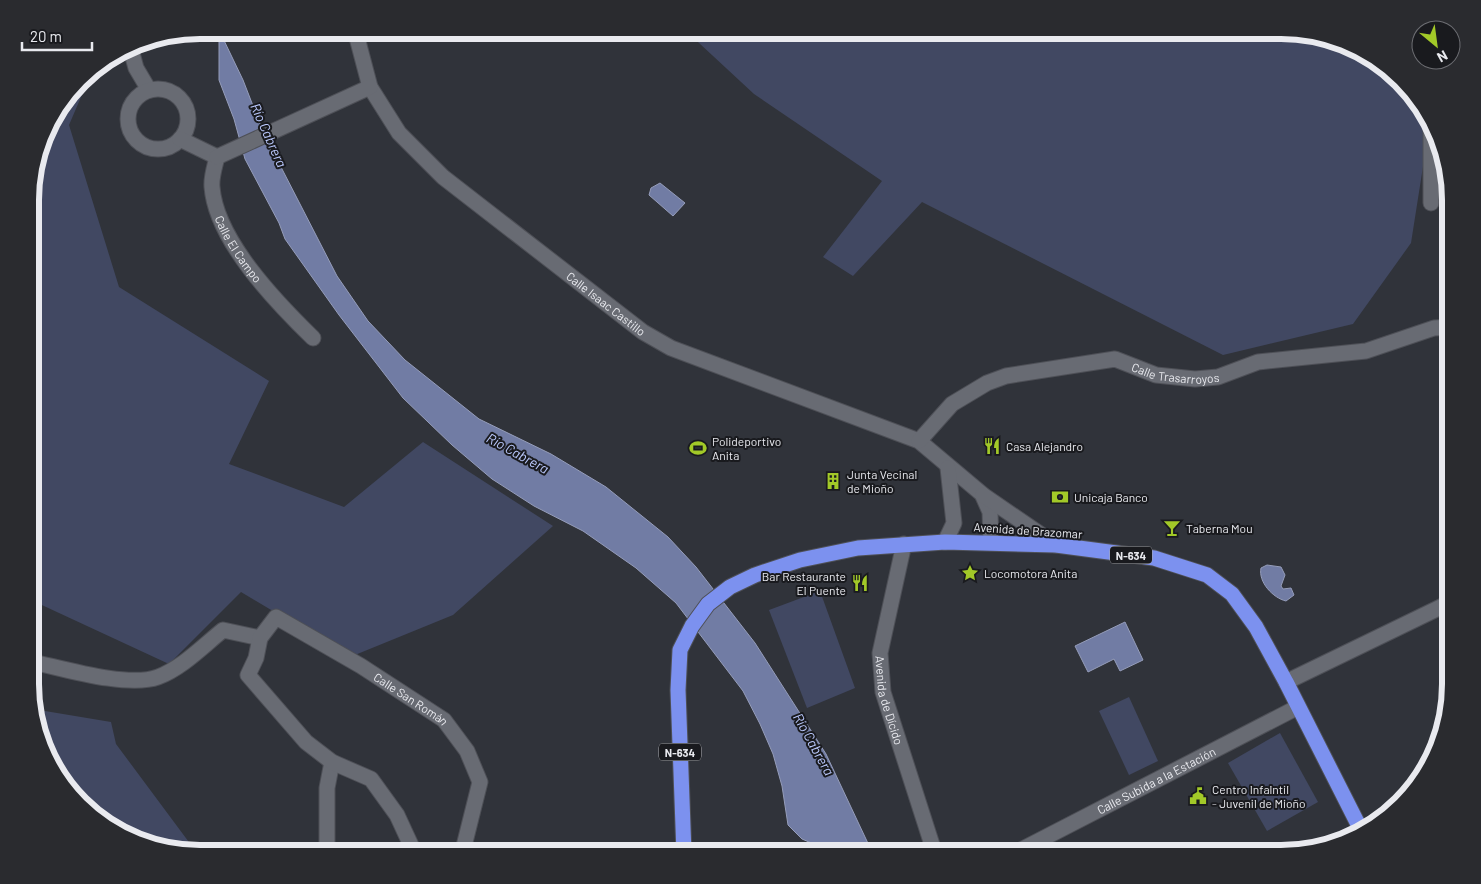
<svg xmlns="http://www.w3.org/2000/svg" width="1481" height="884" viewBox="0 0 1481 884" font-family="Barlow,sans-serif">
  <style>
    .green { fill: #414862 }
    .water { fill: #717ca4; stroke: #959dba }
    .lines { fill: none; stroke-linecap: round; stroke-linejoin: round }
    .minor-casing { stroke: #4e5057; stroke-width: 17 }
    .highway-casing { stroke: #4e5057; stroke-width: 17 }
    .minor { stroke: #686b73; stroke-width: 15 }
    .highway { stroke: #7c91ef; stroke-width: 15 }
    .labels { text-anchor: middle; dominant-baseline: central; stroke-width: 4; stroke-linejoin: round; paint-order: stroke }
    .shield { fill: #191a1e; stroke: #abacb0; stroke-width: 1 }
    .shield-label { font-size: 11px; font-weight: bold; fill: #e9eaef }
    .street-label { font-size: 12px; fill: #e9eaef; stroke: #191a1e }
    .poi-label { font-size: 12px; fill: #e9eaef; stroke: #191a1e; text-anchor: start }
    .water-label { font-size: 14px; font-style: italic; fill: #bac8fc; stroke: #191a1e }
    .rim { fill: none; stroke: #e9eaef; stroke-width: 6 }
  </style>
  <rect width="100%" height="100%" fill="#30333a"/>
  <g class="green">
    <path d="M685,30H1281L1366,53L1428,115L1430,122L1411,243L1353,324L1223,355L922,202L853,276L823,257L882,181L754,94Z"/>
    <path d="M93,69L69,125L119,287L269,381L229,464L344,507L423,442L553,526L453,615L350,657L241,592L169,664L31,600V178L48,125L88,72Z"/>
    <path d="M820,591L855,688L807,708L769,610Z"/>
    <path d="M1129,697L1158,761L1129,775L1099,711Z"/>
    <path d="M33,709L111,722L116,744L197,853L115,831L59,778Z"/>
    <path d="M1280,733L1318,802L1267,831L1228,763Z"/>
  </g>
  <g class="water">
    <path d="M219,30L243,80L269,147L282,169L337,276L368,321L405,360L479,419L551,454L606,487L668,537L696,567L755,643L826,754L873,854H824L816,845L802,839L788,825L782,786L773,754L760,724L743,691L676,603L636,568L583,531L534,506L492,479L452,445L403,398L339,315L285,239L279,223L245,159L234,119L219,80Z"/>
    <path d="M660,183L685,203L673,216L649,195L651,188Z"/>
    <path d="M1267,565L1281,567L1285,575L1281,586L1283,589L1291,588L1294,595L1286,601C1273,598 1258,582 1261,568Z"/>
    <path d="M1125,622L1143,660L1120,671L1114,659L1088,672L1075,646Z"/>
  </g>
  <g class="lines">
    <g class="minor-casing">
      <g id="minor">
        <path id="s1" d="M355,30L370,87L399,133L443,177L643,332L671,348L919,441L982,494L990,512L991,542"/>
        <path d="M130,46L136,68L149,90"/>
        <circle cx="158" cy="119" r="30"/>
        <path d="M1431,124V203"/>
        <path id="s2" d="M180,139L217,157C215,166 211,177 212,187C216,240 276,302 313,338"/>
        <path d="M217,157L370,87"/>
        <path id="s3" d="M919,441L952,404L987,383L1006,376L1115,359L1156,375L1195,379L1218,377L1258,362L1366,351L1434,328L1451,327"/>
        <path d="M983,495L1056,545"/>
        <path d="M945,542L954,523L948,468"/>
        <path id="s4" d="M904,544L880,653L883,692L935,854"/>
        <path d="M33,662C65,669 128,688 158,677C182,668 203,646 223,630L260,638"/>
        <path d="M1286,682L1451,602"/>
        <path d="M327,854V788L332,762"/>
        <path id="s5" d="M415,854L397,815L371,779L332,762L306,742L248,675L256,658L260,638L276,617L361,666L444,720L467,751L480,782L462,854"/>
        <path id="s6" d="M1013,854L1298,707"/>
      </g>
    </g>
    <g class="highway-casing">
      <path id="highway" d="M684,854L678,690L680,650L692,626L708,604L730,587L755,575L800,560L858,548L945,542L1056,545L1154,558L1207,575L1232,594L1256,627L1286,682L1362,832"/>
    </g>
    <use href="#minor" class="minor"/>
    <use href="#highway" class="highway"/>
  </g>
  <defs>
    <g id="restaurant-bare" transform="scale(1.35)"><path d="M-5-6h1v4h1v-4h1v4h1v-4h1v5L-1.5 .5V6h-2V.5L-5-1ZM5-6V6H3V1.5H1.5Q1.5-4 5-6Z" fill="#a2c928" stroke="#191a1e" stroke-width="2.5" paint-order="stroke"/></g>
    <g id="stadium-bare" transform="scale(1.35)"><path d="M0-5a6.5 5 0 1 0 0 10a6.5 5 0 1 0 0-10ZM-3.5-1.8h7v3.6h-7Z" fill="#a2c928" stroke="#191a1e" stroke-width="2.5" paint-order="stroke"/></g>
    <g id="building-bare" transform="scale(1.35)"><path d="M-4-6H4V6H1V3H-1V6H-4ZM-2.5-4.3h1.7v1.8h-1.7ZM.8-4.3h1.7v1.8H.8ZM-2.5-1h1.7V.8h-1.7ZM.8-1h1.7V.8H.8Z" fill="#a2c928" stroke="#191a1e" stroke-width="2.5" paint-order="stroke"/></g>
    <g id="bank-bare" transform="scale(1.35)"><path d="M-6-4H6V4H-6ZM0-2.3a2.3 2.3 0 1 0 0 4.6a2.3 2.3 0 1 0 0-4.6Z" fill="#a2c928" stroke="#191a1e" stroke-width="2.5" paint-order="stroke"/></g>
    <g id="bar-bare" transform="scale(1.35)"><path d="M-6-5H6L.8 .8V4.5H3.5V6h-7V4.5H-.8V.8Z" fill="#a2c928" stroke="#191a1e" stroke-width="2.5" paint-order="stroke"/></g>
    <g id="sight-bare" transform="scale(1.35)"><path d="M0-6L1.8-2.2L6-1.7L2.9 1.2L3.7 5.4L0 3.3L-3.7 5.4L-2.9 1.2L-6-1.7L-1.8-2.2Z" fill="#a2c928" stroke="#191a1e" stroke-width="2.5" paint-order="stroke"/></g>
    <g id="civic-bare" transform="scale(1.35)"><path d="M-.6-6.5H3V-4.5H.6V-3L4-1V1h2V6H-6V1h2V-1L-.6-3ZM-1.2 2.5V6h2.4V2.5Z" fill="#a2c928" stroke="#191a1e" stroke-width="2.5" paint-order="stroke"/></g>
  </defs>
  <g fill-rule="evenodd">
    <use href="#restaurant-bare" x="992" y="446"/>
    <use href="#stadium-bare" x="698" y="448"/>
    <use href="#building-bare" x="833" y="481"/>
    <use href="#bank-bare" x="1060" y="497"/>
    <use href="#bar-bare" x="1172" y="528"/>
    <use href="#sight-bare" x="970" y="573"/>
    <use href="#restaurant-bare" x="860" y="583"/>
    <use href="#civic-bare" x="1198" y="796"/>
  </g>
  <g class="labels">
    <g class="shield">
      <rect x="1110" y="546.5" width="42" height="17" rx="4"/>
      <rect x="659" y="743.5" width="42" height="17" rx="4"/>
    </g>
    <g class="shield-label">
      <text x="1131" y="555">N-634</text>
      <text x="680" y="752">N-634</text>
    </g>
    <g class="street-label">
      <text stroke="none"><textPath href="#s2" startOffset="140">Calle El Campo</textPath></text>
      <text stroke="none"><textPath href="#s1" startOffset="382">Calle Isaac Castillo</textPath></text>
      <text stroke="none"><textPath href="#s3" startOffset="284">Calle Trasarroyos</textPath></text>
      <text transform="translate(1028 530) rotate(4)">Avenida de Brazomar</text>
      <text stroke="none"><textPath href="#s5" startOffset="475">Calle San Román</textPath></text>
      <text stroke="none"><textPath href="#s4" startOffset="160">Avenida de Dícido</textPath></text>
      <text stroke="none"><textPath href="#s6" startOffset="161">Calle Subida a la Estación</textPath></text>
    </g>
    <g class="poi-label">
      <text x="712" y="441">Polideportivo<tspan x="712" dy="14">Anita</tspan></text>
      <text x="1006" y="446">Casa Alejandro</text>
      <text x="847" y="474">Junta Vecinal<tspan x="847" dy="14">de Mioño</tspan></text>
      <text x="1074" y="497">Unicaja Banco</text>
      <text x="1186" y="528">Taberna Mou</text>
      <text x="984" y="573">Locomotora Anita</text>
      <text x="846" y="576" text-anchor="end">Bar Restaurante<tspan x="846" dy="14">El Puente</tspan></text>
      <text x="1212" y="789">Centro Infalntil<tspan x="1212" dy="14">- Juvenil de Mioño</tspan></text>
    </g>
    <g class="water-label">
      <text transform="translate(269 135) rotate(66)">Río Cabrera</text>
      <text transform="translate(518 453) rotate(29)">Río Cabrera</text>
      <text transform="translate(814 744) rotate(61)">Río Cabrera</text>
    </g>
  </g>
  <path d="M0 0H1481V884H0ZM200 39H1281A161 161 0 0 1 1442 200V684A161 161 0 0 1 1281 845H200A161 161 0 0 1 39 684V200A161 161 0 0 1 200 39Z" fill="#2a2b2f" fill-rule="evenodd"/>
  <path class="rim" d="M200 39H1281A161 161 0 0 1 1442 200V684A161 161 0 0 1 1281 845H200A161 161 0 0 1 39 684V200A161 161 0 0 1 200 39Z"/>
  <g transform="translate(1436 45) rotate(151)"><circle r="24" fill="#191a1e" stroke="#6c6d72"/>
  <path d="M0-4L9 19L0 12L-9 19Z" fill="#a2c928"/>
  <text y="-8" font-size="14" font-weight="bold" text-anchor="middle" fill="#e9eaef">N</text>
  </g>
  <path d="M22 42v8h70v-8" fill="none" stroke="#e9eaef" stroke-width="2.5"/>
  <text x="30" y="42" font-size="15" fill="#e9eaef" stroke="#191a1e" stroke-width="4" paint-order="stroke">20 m</text>
</svg>
